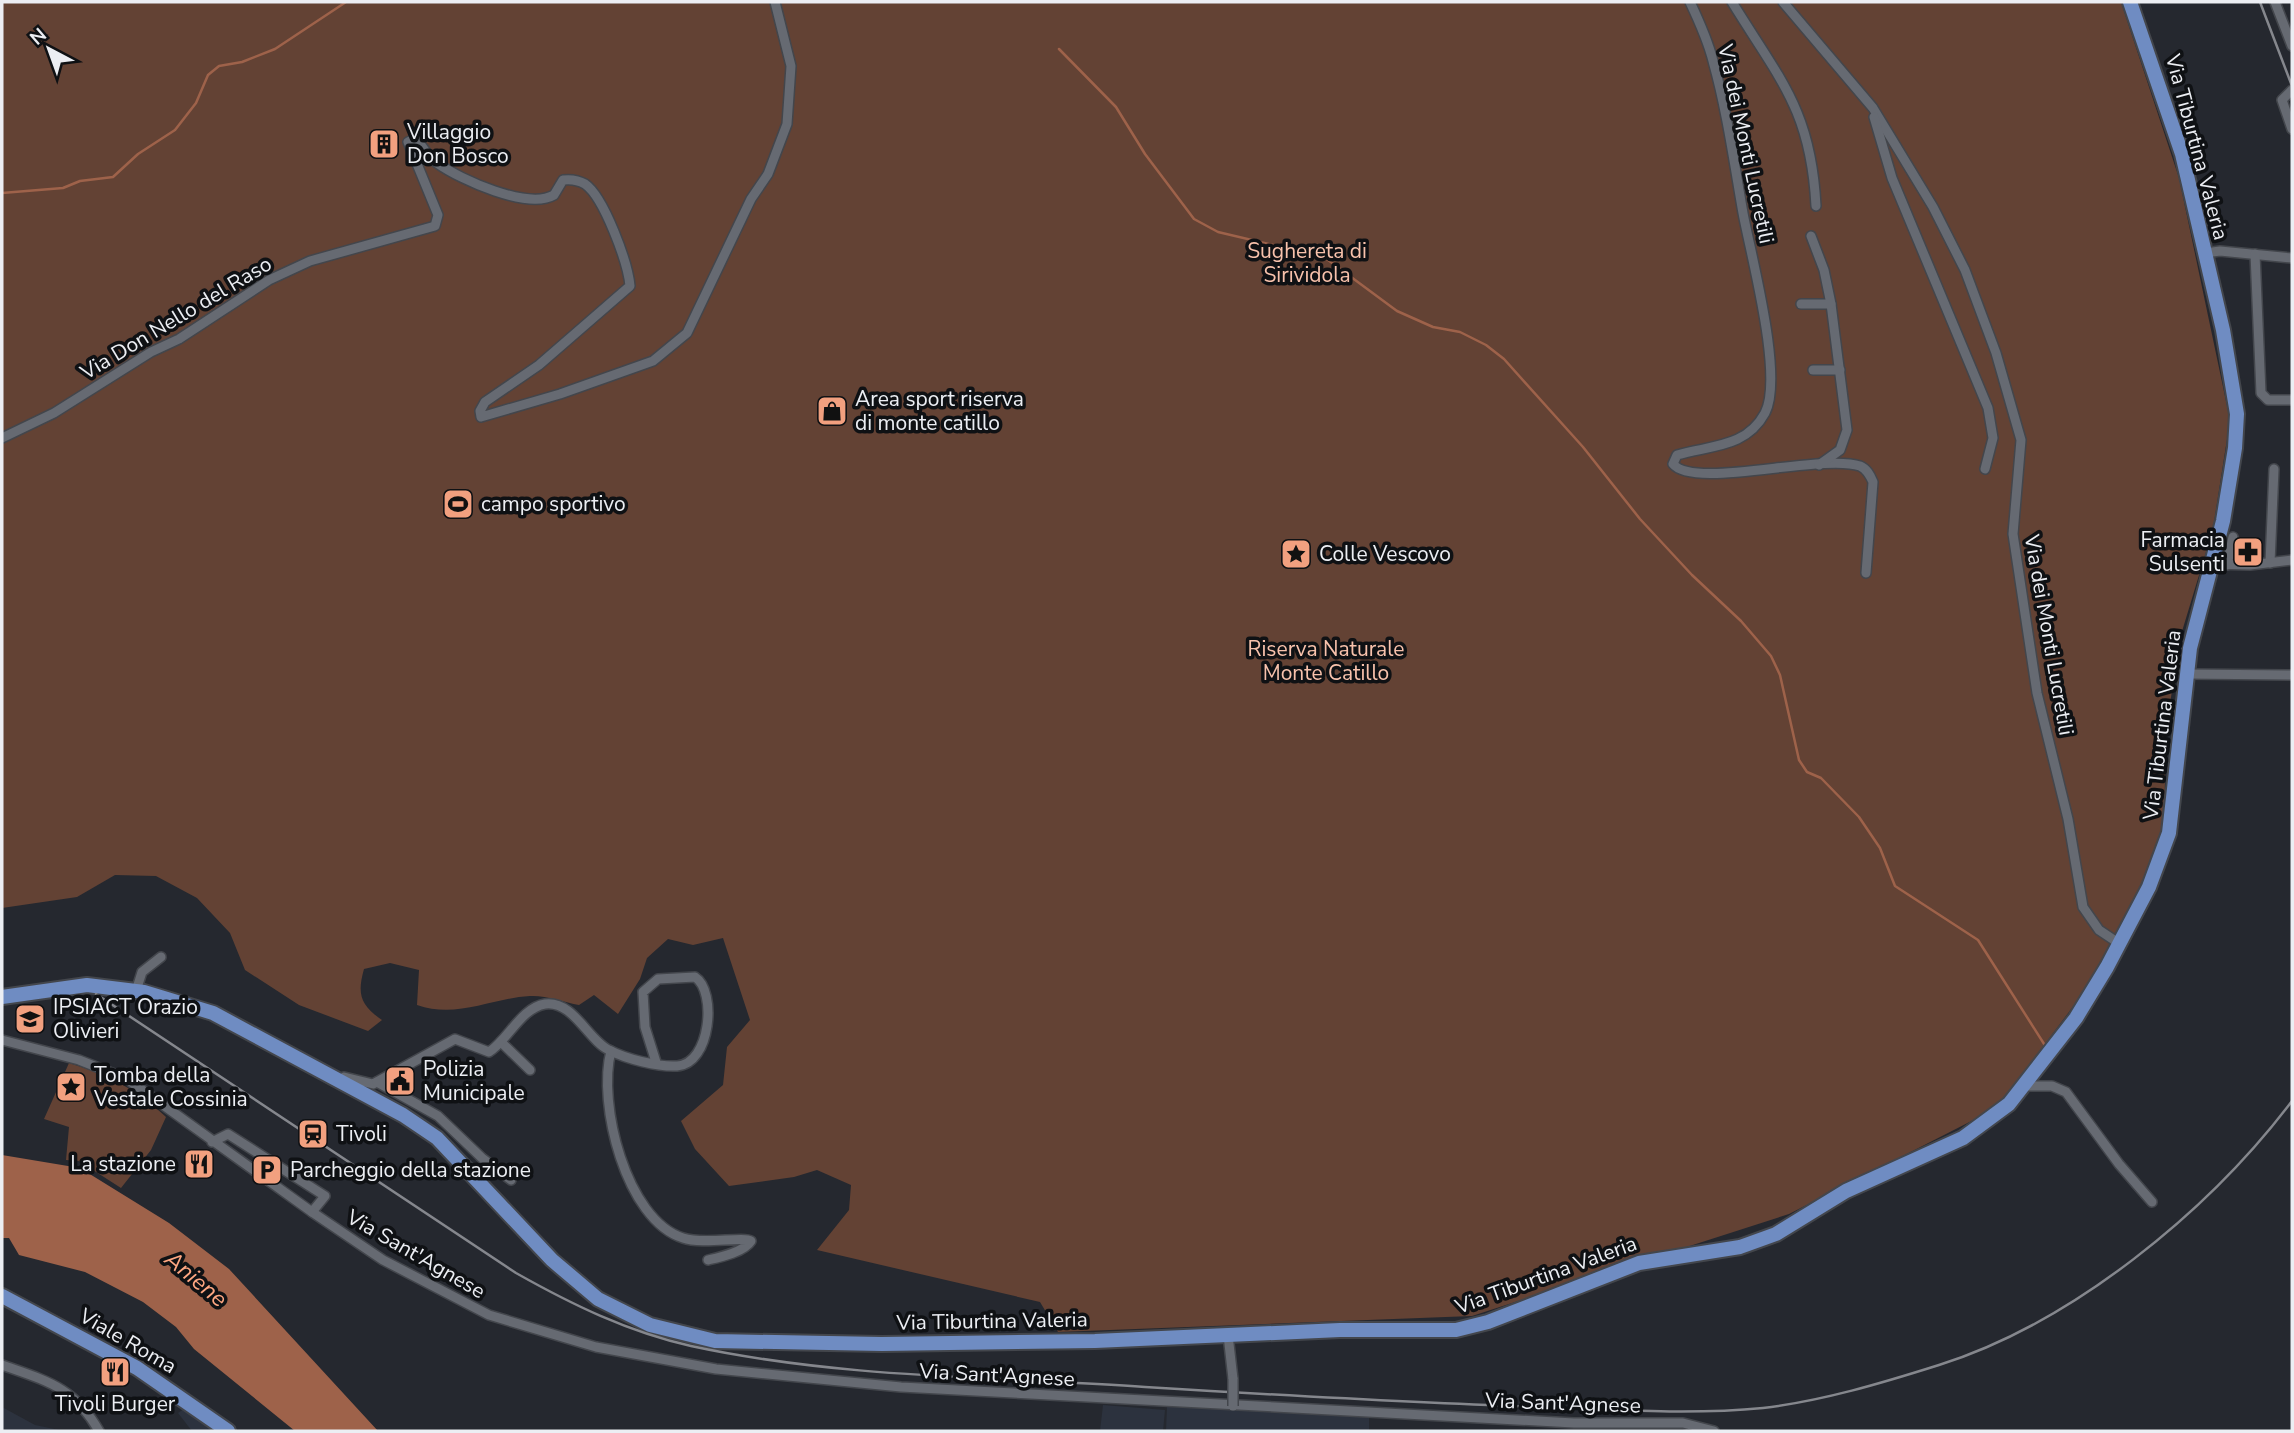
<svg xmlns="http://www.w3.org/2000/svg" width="2294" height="1433" viewBox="0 0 2294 1433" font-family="'Nunito Sans',sans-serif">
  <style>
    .built { fill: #2c323e }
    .green { fill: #634234 }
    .water { fill: #9e624a }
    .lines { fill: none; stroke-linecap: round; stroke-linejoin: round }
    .stream { stroke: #9e624a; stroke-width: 2.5 }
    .street-casing { stroke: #43464c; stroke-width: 12 }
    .primary-casing { stroke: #43464c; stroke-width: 18 }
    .street { stroke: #666a72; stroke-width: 9 }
    .primary { stroke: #6f8cc2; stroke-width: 14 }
    .rail { stroke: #85878d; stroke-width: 2.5 }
    .street-bridge-casing { stroke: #43464c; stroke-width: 12; stroke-linecap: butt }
    .street-bridge { stroke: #666a72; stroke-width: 9 }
    .labels { text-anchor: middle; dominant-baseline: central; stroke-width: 7; stroke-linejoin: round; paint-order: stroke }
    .poi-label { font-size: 21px; fill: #eceef3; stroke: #0f1114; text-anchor: start }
    .street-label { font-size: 21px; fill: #eceef3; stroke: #0f1114 }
    .park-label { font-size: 21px; fill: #f8c2ac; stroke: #0f1114 }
    .water-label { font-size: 23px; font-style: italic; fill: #ffa782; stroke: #0f1114 }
  </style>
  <rect width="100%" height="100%" fill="#25282f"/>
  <g class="built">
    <path d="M190,1405L220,1431H192L178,1413Z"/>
    <path d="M1103,1405L1165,1410L1163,1431H1100Z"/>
    <path d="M2,1407L35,1425L64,1431H2Z"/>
    <path d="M1167,1407L1369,1414V1431H1166Z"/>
  </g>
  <g class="green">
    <path d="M2,2H2121L2179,178L2230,420L2213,529L2180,638L2166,730L2164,830L2137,896L2087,988L1997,1108L1789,1214L1472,1316L1058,1332L1040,1302L817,1250L849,1210L851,1185L817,1170L794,1177L729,1186L695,1149L681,1121L723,1085L727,1047L750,1020L723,938L693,945L668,939L647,958L640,979L618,1014L594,995L579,1005C564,1002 545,995 530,996C492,998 457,1019 417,1005L419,970L390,963L364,969C357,994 360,1005 382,1020L368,1031L299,1005L245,970L230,933L197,898L156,876L115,875L77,897L2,908Z"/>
    <path d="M69,1063C107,1075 137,1089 166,1117L151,1150L121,1188L79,1161L66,1160L69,1127L44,1119Z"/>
  </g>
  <path class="water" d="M2,1155L80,1168L169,1223L229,1269L378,1431H295L194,1349L176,1327L143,1302L85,1272L19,1255L9,1238H2Z"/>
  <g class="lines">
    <g class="stream">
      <path d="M1059,49L1116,107L1145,154L1194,219L1218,232L1324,257L1397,311L1433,327L1460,332L1486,345L1504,359L1583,447L1640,519L1692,575L1741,621L1771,656L1780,675L1799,760L1807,772L1821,778L1859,817L1880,848L1895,886L1978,940L2046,1047"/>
      <path d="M2,193L63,188L80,181L113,177L138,154L175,130L196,103L208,75L219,66L242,62L275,49L346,2"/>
    </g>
    <g class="street-casing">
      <g id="street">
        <path d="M1690,2C1699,21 1708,41 1713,61C1727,111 1734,162 1743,213C1751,256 1784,377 1765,413C1746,448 1711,445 1677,455L1673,464C1694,490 1822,453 1860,466C1867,469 1870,475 1873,482L1866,573"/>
        <path d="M1732,2C1780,80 1811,110 1816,206"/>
        <path d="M1783,2L1873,108L1933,207L1965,270L1996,353L2021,440L2013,534L2037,693L2068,819L2083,907L2099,930L2120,944"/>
        <path d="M2275,2L2292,46"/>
        <path d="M2292,90L2282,100L2292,129"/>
        <path d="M1874,117L1892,178L1988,408L1993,438L1985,469"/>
        <path d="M1811,236L1824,270L1831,304L1847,430L1840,450L1819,465"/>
        <path d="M2205,253L2220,251L2292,258"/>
        <path d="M2255,254L2261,393L2268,400H2292"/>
        <path d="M1801,304H1831"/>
        <path d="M1813,370H1840"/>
        <path d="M2,438L54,413L151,352L179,339L269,280L310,261L435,226L438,215L408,142L416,138C422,146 428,157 437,163C461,180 528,210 554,195L563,180C571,179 578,180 585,184C604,197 628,263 630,286L539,365L485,402L480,411L481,417L560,394L653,361L687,333L751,199L768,174L787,124L791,66L775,2"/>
        <path d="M2270,563L2274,469"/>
        <path d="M2212,564L2250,565L2292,560"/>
        <path d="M2227,565L2233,537"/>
        <path d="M2186,674L2292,675"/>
        <path d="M136,991L142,972L161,957"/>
        <path d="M2,1040L79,1060L127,1079L312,1212L325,1196L228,1134L212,1142"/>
        <path d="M501,1042L530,1070"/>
        <path d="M611,1051C597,1103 626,1220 683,1238C703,1245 743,1236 751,1241C744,1252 721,1257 708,1260"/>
        <path d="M344,1077L373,1084L455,1039L489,1052C508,1040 521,1008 545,1004C573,1000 588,1040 609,1050C626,1059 658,1067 677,1066C711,1064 717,991 695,977L658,979L643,992L645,1027L656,1062"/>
        <path d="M377,1082L438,1116L482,1158L511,1180"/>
        <path d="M2025,1086H2052L2066,1092L2119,1164L2152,1202"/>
        <path d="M312,1212L383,1260L489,1315L596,1347L716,1369L901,1387L1574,1423H1683L1714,1431"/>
        <path d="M1228,1335L1233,1379"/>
        <path d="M2,1365C47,1381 74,1387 99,1431"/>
      </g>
    </g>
    <g class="primary-casing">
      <g id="primary">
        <path d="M2,997L87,985L144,992L213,1013L403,1115L437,1138L552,1260L598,1299L650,1325L715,1341L882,1344L1095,1341L1340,1330H1456L1488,1322L1639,1263L1740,1247L1776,1234L1846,1191L1963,1138L2009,1104L2076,1018L2107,967L2149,887L2169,833L2190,648L2223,521L2235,448L2237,414L2223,330L2182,154L2130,2"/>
        <path d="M2,1296L137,1368L228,1431"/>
      </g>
    </g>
    <use href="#street" class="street"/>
    <use href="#primary" class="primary"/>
    <g class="rail">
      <path d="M2260,2L2292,86"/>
      <path d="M96,994L516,1273C571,1304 628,1332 691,1346C839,1378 994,1377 1145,1387C1278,1395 1411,1403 1544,1407C1617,1410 1691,1415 1763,1408C1822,1401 1882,1383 1939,1365C2072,1323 2208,1212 2292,1101"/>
    </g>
    <g class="street-bridge-casing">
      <path id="street-bridge" d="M1233,1379V1406"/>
    </g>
    <use href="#street-bridge" class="street-bridge"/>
  </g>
  <defs>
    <g id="building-square" transform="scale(1.575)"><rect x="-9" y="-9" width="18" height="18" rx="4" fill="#f2a07f" stroke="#0f1114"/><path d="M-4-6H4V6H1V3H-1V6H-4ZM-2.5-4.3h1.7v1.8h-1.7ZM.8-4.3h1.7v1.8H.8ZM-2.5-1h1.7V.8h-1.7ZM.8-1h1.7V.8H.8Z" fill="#111"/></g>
    <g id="shop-square" transform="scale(1.575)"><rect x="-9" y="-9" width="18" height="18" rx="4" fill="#f2a07f" stroke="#0f1114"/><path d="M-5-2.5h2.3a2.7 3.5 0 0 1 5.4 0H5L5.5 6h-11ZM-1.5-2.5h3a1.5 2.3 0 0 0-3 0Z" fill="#111"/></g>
    <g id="stadium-square" transform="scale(1.575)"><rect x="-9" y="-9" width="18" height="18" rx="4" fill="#f2a07f" stroke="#0f1114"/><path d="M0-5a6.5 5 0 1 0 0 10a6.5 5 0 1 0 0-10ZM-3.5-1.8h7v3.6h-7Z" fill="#111"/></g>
    <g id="pharmacy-square" transform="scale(1.575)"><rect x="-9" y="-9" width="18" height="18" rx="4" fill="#f2a07f" stroke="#0f1114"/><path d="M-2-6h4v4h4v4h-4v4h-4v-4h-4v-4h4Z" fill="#111"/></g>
    <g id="sight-square" transform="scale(1.575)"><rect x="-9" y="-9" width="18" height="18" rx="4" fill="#f2a07f" stroke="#0f1114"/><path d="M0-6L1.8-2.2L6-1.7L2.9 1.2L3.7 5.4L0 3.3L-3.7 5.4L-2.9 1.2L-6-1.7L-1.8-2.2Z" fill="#111"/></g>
    <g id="school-square" transform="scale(1.575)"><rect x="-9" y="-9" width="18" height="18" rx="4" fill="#f2a07f" stroke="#0f1114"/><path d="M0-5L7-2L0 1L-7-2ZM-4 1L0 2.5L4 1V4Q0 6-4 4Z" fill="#111"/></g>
    <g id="civic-square" transform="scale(1.575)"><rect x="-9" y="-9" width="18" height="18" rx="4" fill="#f2a07f" stroke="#0f1114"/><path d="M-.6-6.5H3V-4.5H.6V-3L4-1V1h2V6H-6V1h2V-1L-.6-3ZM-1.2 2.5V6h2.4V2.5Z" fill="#111"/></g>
    <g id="station-square" transform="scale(1.575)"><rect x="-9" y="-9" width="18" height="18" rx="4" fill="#f2a07f" stroke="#0f1114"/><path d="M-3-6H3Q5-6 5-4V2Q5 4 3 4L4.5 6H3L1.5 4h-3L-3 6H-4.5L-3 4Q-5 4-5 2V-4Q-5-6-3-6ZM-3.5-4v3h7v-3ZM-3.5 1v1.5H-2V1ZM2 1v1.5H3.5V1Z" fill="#111"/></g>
    <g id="restaurant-square" transform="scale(1.575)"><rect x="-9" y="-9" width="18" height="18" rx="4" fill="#f2a07f" stroke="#0f1114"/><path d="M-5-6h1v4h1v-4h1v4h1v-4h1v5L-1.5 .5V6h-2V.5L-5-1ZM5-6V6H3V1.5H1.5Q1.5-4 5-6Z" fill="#111"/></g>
    <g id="parking-square" transform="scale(1.575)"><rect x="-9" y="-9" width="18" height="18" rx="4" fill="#f2a07f" stroke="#0f1114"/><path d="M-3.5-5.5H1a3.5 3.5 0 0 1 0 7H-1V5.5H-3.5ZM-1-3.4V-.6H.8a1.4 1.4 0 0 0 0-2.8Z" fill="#111"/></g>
  </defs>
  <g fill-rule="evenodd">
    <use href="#building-square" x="384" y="144"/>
    <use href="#shop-square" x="832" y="411"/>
    <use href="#stadium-square" x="458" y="504"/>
    <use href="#pharmacy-square" x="2248" y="552"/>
    <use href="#sight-square" x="1296" y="554"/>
    <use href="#school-square" x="30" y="1019"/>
    <use href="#civic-square" x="400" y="1081"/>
    <use href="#sight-square" x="71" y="1087"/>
    <use href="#station-square" x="313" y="1134"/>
    <use href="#restaurant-square" x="199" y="1164"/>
    <use href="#parking-square" x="267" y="1170"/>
    <use href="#restaurant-square" x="115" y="1372"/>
  </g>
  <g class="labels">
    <g class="poi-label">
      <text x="407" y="132">Villaggio<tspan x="407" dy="24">Don Bosco</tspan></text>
      <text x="855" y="399">Area sport riserva<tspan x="855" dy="24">di monte catillo</tspan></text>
      <text x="481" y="504">campo sportivo</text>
      <text x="2225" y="540" text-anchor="end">Farmacia<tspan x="2225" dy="24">Sulsenti</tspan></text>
      <text x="1319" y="554">Colle Vescovo</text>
      <text x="53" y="1007">IPSIACT Orazio<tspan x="53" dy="24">Olivieri</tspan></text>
      <text x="423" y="1069">Polizia<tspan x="423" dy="24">Municipale</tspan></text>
      <text x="94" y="1075">Tomba della<tspan x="94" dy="24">Vestale Cossinia</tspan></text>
      <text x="336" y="1134">Tivoli</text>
      <text x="176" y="1164" text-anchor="end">La stazione</text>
      <text x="290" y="1170">Parcheggio della stazione</text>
      <text x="115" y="1404" text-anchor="middle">Tivoli Burger</text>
    </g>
    <g class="street-label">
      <text transform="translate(1746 144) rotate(78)">Via dei Monti Lucretili</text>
      <text transform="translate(2197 147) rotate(75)">Via Tiburtina Valeria</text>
      <text transform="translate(176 318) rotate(-31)">Via Don Nello del Raso</text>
      <text transform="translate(2049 635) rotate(80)">Via dei Monti Lucretili</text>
      <text transform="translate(2162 725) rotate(-83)">Via Tiburtina Valeria</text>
      <text transform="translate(416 1254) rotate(30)">Via Sant'Agnese</text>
      <text transform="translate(1546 1275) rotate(-20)">Via Tiburtina Valeria</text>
      <text transform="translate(992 1321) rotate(-1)">Via Tiburtina Valeria</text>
      <text transform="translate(128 1341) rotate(30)">Viale Roma</text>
      <text transform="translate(997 1375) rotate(3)">Via Sant'Agnese</text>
      <text transform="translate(1563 1403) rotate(2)">Via Sant'Agnese</text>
    </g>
    <g class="park-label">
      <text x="1307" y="251">Sughereta di<tspan x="1307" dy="24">Sirividola</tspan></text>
      <text x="1326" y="649">Riserva Naturale<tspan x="1326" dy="24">Monte Catillo</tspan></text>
    </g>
    <g class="water-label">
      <text transform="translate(196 1279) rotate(40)">Aniene</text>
    </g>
  </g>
  <rect width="2294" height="1433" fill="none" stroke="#eceef3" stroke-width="7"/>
  <g transform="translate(49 49) rotate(319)" stroke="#0f1114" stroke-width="5" paint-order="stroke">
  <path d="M0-5L12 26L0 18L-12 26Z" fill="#eceef3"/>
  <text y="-10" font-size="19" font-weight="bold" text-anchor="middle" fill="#eceef3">N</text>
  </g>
</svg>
